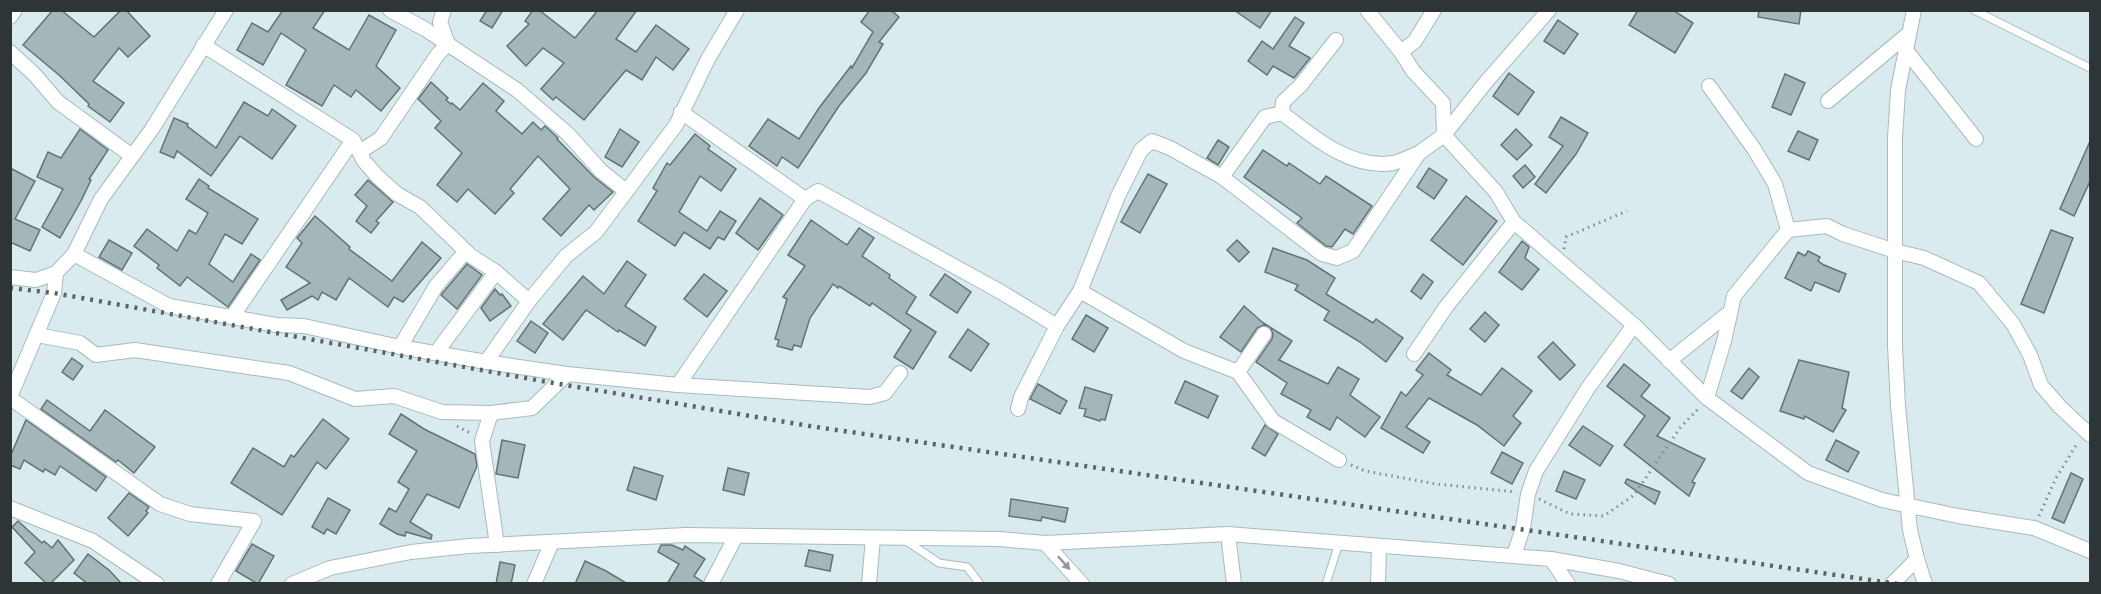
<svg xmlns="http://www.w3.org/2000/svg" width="2101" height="594" viewBox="0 0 2101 594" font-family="Figtree,sans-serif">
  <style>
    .building { fill: #a4b6b9; stroke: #627375; stroke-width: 1.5 }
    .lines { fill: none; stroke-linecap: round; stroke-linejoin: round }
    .service-casing { stroke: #a8babd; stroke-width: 9 }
    .minor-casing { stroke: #a8babd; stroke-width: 16 }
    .path { stroke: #808d8f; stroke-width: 3; stroke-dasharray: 1.5 4.5; stroke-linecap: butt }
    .service { stroke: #fff; stroke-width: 7 }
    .minor { stroke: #fff; stroke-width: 14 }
    .rail { stroke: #5a6365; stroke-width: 4.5; stroke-dasharray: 3 6; stroke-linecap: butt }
    .oneway { fill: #969a9a }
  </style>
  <rect width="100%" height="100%" fill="#d9ebee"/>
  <g class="building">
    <path d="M53,10H61L94,37L121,10H126L150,36L128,57L119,48L93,81L124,103L110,122L88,106L89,104L59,75L23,45Z"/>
    <path d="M283,10H325L313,28L349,50L369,15L396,30L376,66L400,88L381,111L356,90L351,97L334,85L322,106L286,85L306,50L281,33L263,65L237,50L252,23L268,32Z"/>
    <path d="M487,10H503L492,28L480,21Z"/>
    <path d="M533,10H539L575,38L598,10H637L616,39L636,52L656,25L689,49L673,70L656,57L642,80L626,70L584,120L556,97L553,100L541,89L564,63L543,48L526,66L507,46L529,24L525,21Z"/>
    <path d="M870,10H891L899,17L879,42L883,44L866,73L839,106L798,168L782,157L777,166L749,146L768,119L799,139L819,108L851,66L852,68L873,32L861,22Z"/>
    <path d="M1234,10H1272L1260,28Z"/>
    <path d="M1638,10H1673L1693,23L1675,53L1629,25Z"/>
    <path d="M1759,10H1801L1799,24L1758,17Z"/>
    <path d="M1295,17L1304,23L1289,46L1310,58L1294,78L1273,66L1267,75L1248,61L1262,41L1273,49Z"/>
    <path d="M1558,20L1578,34L1564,54L1544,41Z"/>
    <path d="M1509,73L1534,92L1518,115L1493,96Z"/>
    <path d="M1785,74L1805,83L1791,115L1772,107Z"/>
    <path d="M431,82L448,98L446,100L451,104L452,103L460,110L483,83L504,101L496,111L522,134L533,122L541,130L545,126L558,138L557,139L594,177L613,192L594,210L589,205L561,236L543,219L570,189L538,156L510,189L514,193L495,214L468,189L457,202L437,185L462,153L435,128L441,121L418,99Z"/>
    <path d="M244,102L268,116L272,109L296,126L272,159L240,136L211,176L177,151L174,158L160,152L174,118L188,124L187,126L216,148Z"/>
    <path d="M1561,117L1588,133L1576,154L1546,193L1535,184L1563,146L1549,137Z"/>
    <path d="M80,129L108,150L89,179L91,180L81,201L60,238L42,227L63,189L37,177L48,152L61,158Z"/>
    <path d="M620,129L639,142L622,167L605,157Z"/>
    <path d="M1516,129L1532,145L1517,160L1501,145Z"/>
    <path d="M1798,131L1818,140L1809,160L1788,151Z"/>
    <path d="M695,134L710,146L708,149L736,169L721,191L700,176L679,212L707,231L720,211L736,221L724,240L718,237L710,249L684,232L675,246L638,221L657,191L653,188L667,163L670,165Z"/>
    <path d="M2091,139V179L2074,216L2060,209Z"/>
    <path d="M1218,140L1229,147L1218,165L1207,158Z"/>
    <path d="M1263,150L1287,166L1289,163L1320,184L1326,176L1372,206L1353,234L1345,229L1332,247L1326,246L1297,223L1302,218L1244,177Z"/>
    <path d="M1525,165L1535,177L1523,188L1513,176Z"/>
    <path d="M10,168L35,181L15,219L40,230L30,251L10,242Z"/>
    <path d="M1429,168L1447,180L1434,199L1417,187Z"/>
    <path d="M1148,174L1167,184L1140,233L1121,222Z"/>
    <path d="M199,179L209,186L208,188L258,219L242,244L225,234L209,264L233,282L251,254L260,260L228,307L187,277L180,286L157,268L159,265L134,246L147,229L177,251L189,230L196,234L208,213L186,199Z"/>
    <path d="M368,180L393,202L376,221L379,223L371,233L356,221L367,206L355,195Z"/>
    <path d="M1466,196L1497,221L1463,265L1431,240Z"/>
    <path d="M760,198L783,215L758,250L736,233Z"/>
    <path d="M315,216L350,247L349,249L392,281L422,242L441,258L403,302L394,297L388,307L349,278L336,300L322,292L318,300L312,296L287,310L281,300L310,283L286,267L302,243L297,238Z"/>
    <path d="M811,220L847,245L859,228L874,238L862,256L890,275L889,278L916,297L906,313L936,332L913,369L894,357L911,330L872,303L870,306L839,286L838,288L833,284L810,318L801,347L794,345L792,350L777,346L779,340L775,339L787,299L783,297L805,266L788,255Z"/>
    <path d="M2051,230L2073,238L2044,313L2021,304Z"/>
    <path d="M109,240L132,253L122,270L99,257Z"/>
    <path d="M1237,240L1249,252L1239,262L1227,250Z"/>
    <path d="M1522,241L1529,247L1525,258L1539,269L1522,290L1499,272Z"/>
    <path d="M1273,248L1307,260L1335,278L1326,294L1373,323L1376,319L1403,338L1386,362L1360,342L1324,320L1329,311L1295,290L1298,285L1265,272Z"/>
    <path d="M1808,251L1820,257L1818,261L1824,265L1846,274L1839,292L1815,282L1811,291L1785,278L1798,252L1805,256Z"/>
    <path d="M627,261L646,275L625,306L656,327L645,346L619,330L618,332L586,310L563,340L543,324L583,276L604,294Z"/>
    <path d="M467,264L482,275L457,309L441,295Z"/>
    <path d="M704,274L727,291L707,317L684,299Z"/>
    <path d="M945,274L971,292L957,313L930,295Z"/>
    <path d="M1423,274L1433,282L1421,299L1411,291Z"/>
    <path d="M495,289L500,295L502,294L511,306L490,321L481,308Z"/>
    <path d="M1244,306L1262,322L1292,341L1279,360L1328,384L1338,367L1359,379L1350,395L1380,417L1365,437L1337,417L1330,430L1307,417L1311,410L1281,394L1287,383L1256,362L1272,339L1273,334L1270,327L1264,325L1257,328L1241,352L1220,337Z"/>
    <path d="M1485,312L1499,325L1485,342L1470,329Z"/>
    <path d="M1086,315L1108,328L1094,352L1072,339Z"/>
    <path d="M531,321L548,333L535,353L517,341Z"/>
    <path d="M968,329L989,344L971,371L949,357Z"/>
    <path d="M1553,342L1575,365L1560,380L1538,357Z"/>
    <path d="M1429,353L1451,370L1447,375L1481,395L1502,368L1532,391L1513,416L1521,423L1504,446L1477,425L1429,398L1406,427L1430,442L1423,453L1381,428L1401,392L1406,396L1423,375L1416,370Z"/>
    <path d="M72,358L83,366L73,380L62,372Z"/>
    <path d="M1799,360L1849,372L1842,408L1846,410L1833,432L1805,416L1804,419L1780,411Z"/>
    <path d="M1624,364L1650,385L1641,396L1670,418L1657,436L1705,459L1692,482L1695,483L1689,496L1624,445L1645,416L1607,386Z"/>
    <path d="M1749,368L1759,377L1742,399L1731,391Z"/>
    <path d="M1185,381L1218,396L1208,418L1175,403Z"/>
    <path d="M1038,384L1067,401L1060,414L1030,399Z"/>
    <path d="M1085,387L1112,395L1105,420L1101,419L1100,421L1084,416L1086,409L1079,408Z"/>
    <path d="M47,400L90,431L105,410L155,447L134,473L118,460L116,462L41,409Z"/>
    <path d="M401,414L424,429L475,454L477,466L459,508L427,494L410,522L432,535L431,539L406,532L405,536L397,534L380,524L389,508L396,512L409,489L398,482L417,451L389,434Z"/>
    <path d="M323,419L349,439L326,469L317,462L282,515L231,483L253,448L284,467L291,455L294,457Z"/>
    <path d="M26,420L106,477L96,491L60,466L55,475L45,469L43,472L24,460L20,469L10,465V457Z"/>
    <path d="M1265,425L1278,434L1265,456L1252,448Z"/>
    <path d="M1583,426L1613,446L1600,466L1569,445Z"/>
    <path d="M502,440L525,445L518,478L496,474Z"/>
    <path d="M1836,440L1859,452L1848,472L1826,460Z"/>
    <path d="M1502,452L1523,463L1512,484L1491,473Z"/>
    <path d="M634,467L663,476L656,500L627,490Z"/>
    <path d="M728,468L749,473L744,495L723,490Z"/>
    <path d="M1564,471L1585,480L1576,499L1556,491Z"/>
    <path d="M2071,473L2083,479L2064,523L2052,518Z"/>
    <path d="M1627,479L1660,492L1655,504L1625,483Z"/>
    <path d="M129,493L149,507L146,511L148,513L128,536L108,518Z"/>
    <path d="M328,498L350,510L336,534L327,529L324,534L312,527Z"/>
    <path d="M1011,499L1068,508L1065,522L1042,517L1041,521L1009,516Z"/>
    <path d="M18,521L42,543L44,541L52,548L58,540L74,560L50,584H47L25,563L35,552L12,527Z"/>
    <path d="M252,544L274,556L258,584L236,571Z"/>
    <path d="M661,545H672L683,550L685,546L705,559L694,576L703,582L702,584H667L679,564L658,552Z"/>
    <path d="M809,550L833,555L830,571L805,566Z"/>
    <path d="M88,554L109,570L122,584H88L74,573Z"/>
    <path d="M585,561L606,571L628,584H575Z"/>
    <path d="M500,562L515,565L511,584H496Z"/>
  </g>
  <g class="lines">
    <g class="service-casing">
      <g id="service">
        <path d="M1974,10L2090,68"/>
        <path d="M905,540L939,563L967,567L980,584"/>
        <path d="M1326,584L1339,543"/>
      </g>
    </g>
    <g class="minor-casing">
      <g id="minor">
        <path d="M390,10L425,29L517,90L568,134L601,171L626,191"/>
        <path d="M1367,10L1401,52L1413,71L1443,103L1444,135L1496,192L1514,222L1634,325L1707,398L1808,473L1882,500L1958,516L2034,528L2090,551"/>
        <path d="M1914,10L1898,90L1895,138V346L1898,406L1910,530L1917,559L1925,584"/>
        <path d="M10,17L15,10"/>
        <path d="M203,45L353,140L364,161L377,176L397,194L420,207L471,256L496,272L529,301"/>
        <path d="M1905,49L1976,139"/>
        <path d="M10,52L34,74L58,102L132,156"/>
        <path d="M1401,52L1415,41L1434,10"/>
        <path d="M1709,86L1754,149L1775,184L1788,230L1827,226L1843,234L1895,251L1924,258L1979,283L2013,324L2030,355L2041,385L2060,407L2090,435"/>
        <path d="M1828,101L1908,34"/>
        <path d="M1282,113L1283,102L1300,86L1336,40"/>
        <path d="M360,152L381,138L438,54L448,44L440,22L444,10"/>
        <path d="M1222,177L1265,117L1282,113C1312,136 1351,170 1393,163C1402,161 1411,156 1419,153"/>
        <path d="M805,199L818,191L1001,292L1057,326"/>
        <path d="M74,254L169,306L276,325L304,326L400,347L486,362L567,374L678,385L805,199L681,112"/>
        <path d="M10,277L36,280L56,273L74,254L101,199L152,129L226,10"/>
        <path d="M1080,291L1184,351L1238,372L1273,421L1339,460"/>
        <path d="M232,317L353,140"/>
        <path d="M37,335L80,343L96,355L135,350L289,373L355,399L394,396L442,412L491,413L532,408L567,374"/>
        <path d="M400,347L436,286L466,251"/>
        <path d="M436,353L496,272"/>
        <path d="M1414,354L1446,307L1514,222"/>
        <path d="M1669,361L1730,312"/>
        <path d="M486,362L529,301L566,256L596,232L676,125L708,59L737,10"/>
        <path d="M1238,372L1264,334"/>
        <path d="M678,385L870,397L885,393L900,373"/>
        <path d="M10,397L54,293L56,273"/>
        <path d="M10,398L160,504L190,514L254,521L218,584"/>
        <path d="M1707,398L1724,341L1734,296L1788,230"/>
        <path d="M1018,409L1021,397L1057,326L1080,291L1118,196L1141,150L1152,141L1170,148L1222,177L1322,254L1337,258L1353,251L1419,153L1444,135L1486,82L1549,10"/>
        <path d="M491,413L482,441L497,545"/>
        <path d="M10,508L93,541L157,584"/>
        <path d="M1228,534L1234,584"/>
        <path d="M1045,543L1082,584"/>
        <path d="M1514,555L1523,528L1528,494L1536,471L1588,388L1634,325"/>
        <path d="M1551,559L1568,584"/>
        <path d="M292,584L330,568L411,552L469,546L685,535L1000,539L1045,543L1228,534L1551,559L1619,571L1669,584"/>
        <path d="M534,584L552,542"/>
        <path d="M711,584L736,536"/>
        <path d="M869,584L873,538"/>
        <path d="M1378,584L1379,546"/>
        <path d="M1892,584L1917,559"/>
      </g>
    </g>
    <g class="path">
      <path d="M1564,249L1566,237L1627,211"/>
      <path d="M457,426L470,433"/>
      <path d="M1351,465L1365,471L1436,484L1516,492"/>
      <path d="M1539,499L1570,514L1604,516L1634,495L1680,428L1698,409"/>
      <path d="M2039,516L2056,478L2078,442"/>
    </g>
    <use href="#service" class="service"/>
    <use href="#minor" class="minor"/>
    <path class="rail" d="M10,288L54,293L542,381L816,427L1898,584"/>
  </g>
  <defs><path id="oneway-solid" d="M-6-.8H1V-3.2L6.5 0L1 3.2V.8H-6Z" transform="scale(1.5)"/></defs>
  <use class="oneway" href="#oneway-solid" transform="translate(1064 563) rotate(48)"/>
  <rect width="2101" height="594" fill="none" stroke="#2e3536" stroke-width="24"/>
</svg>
